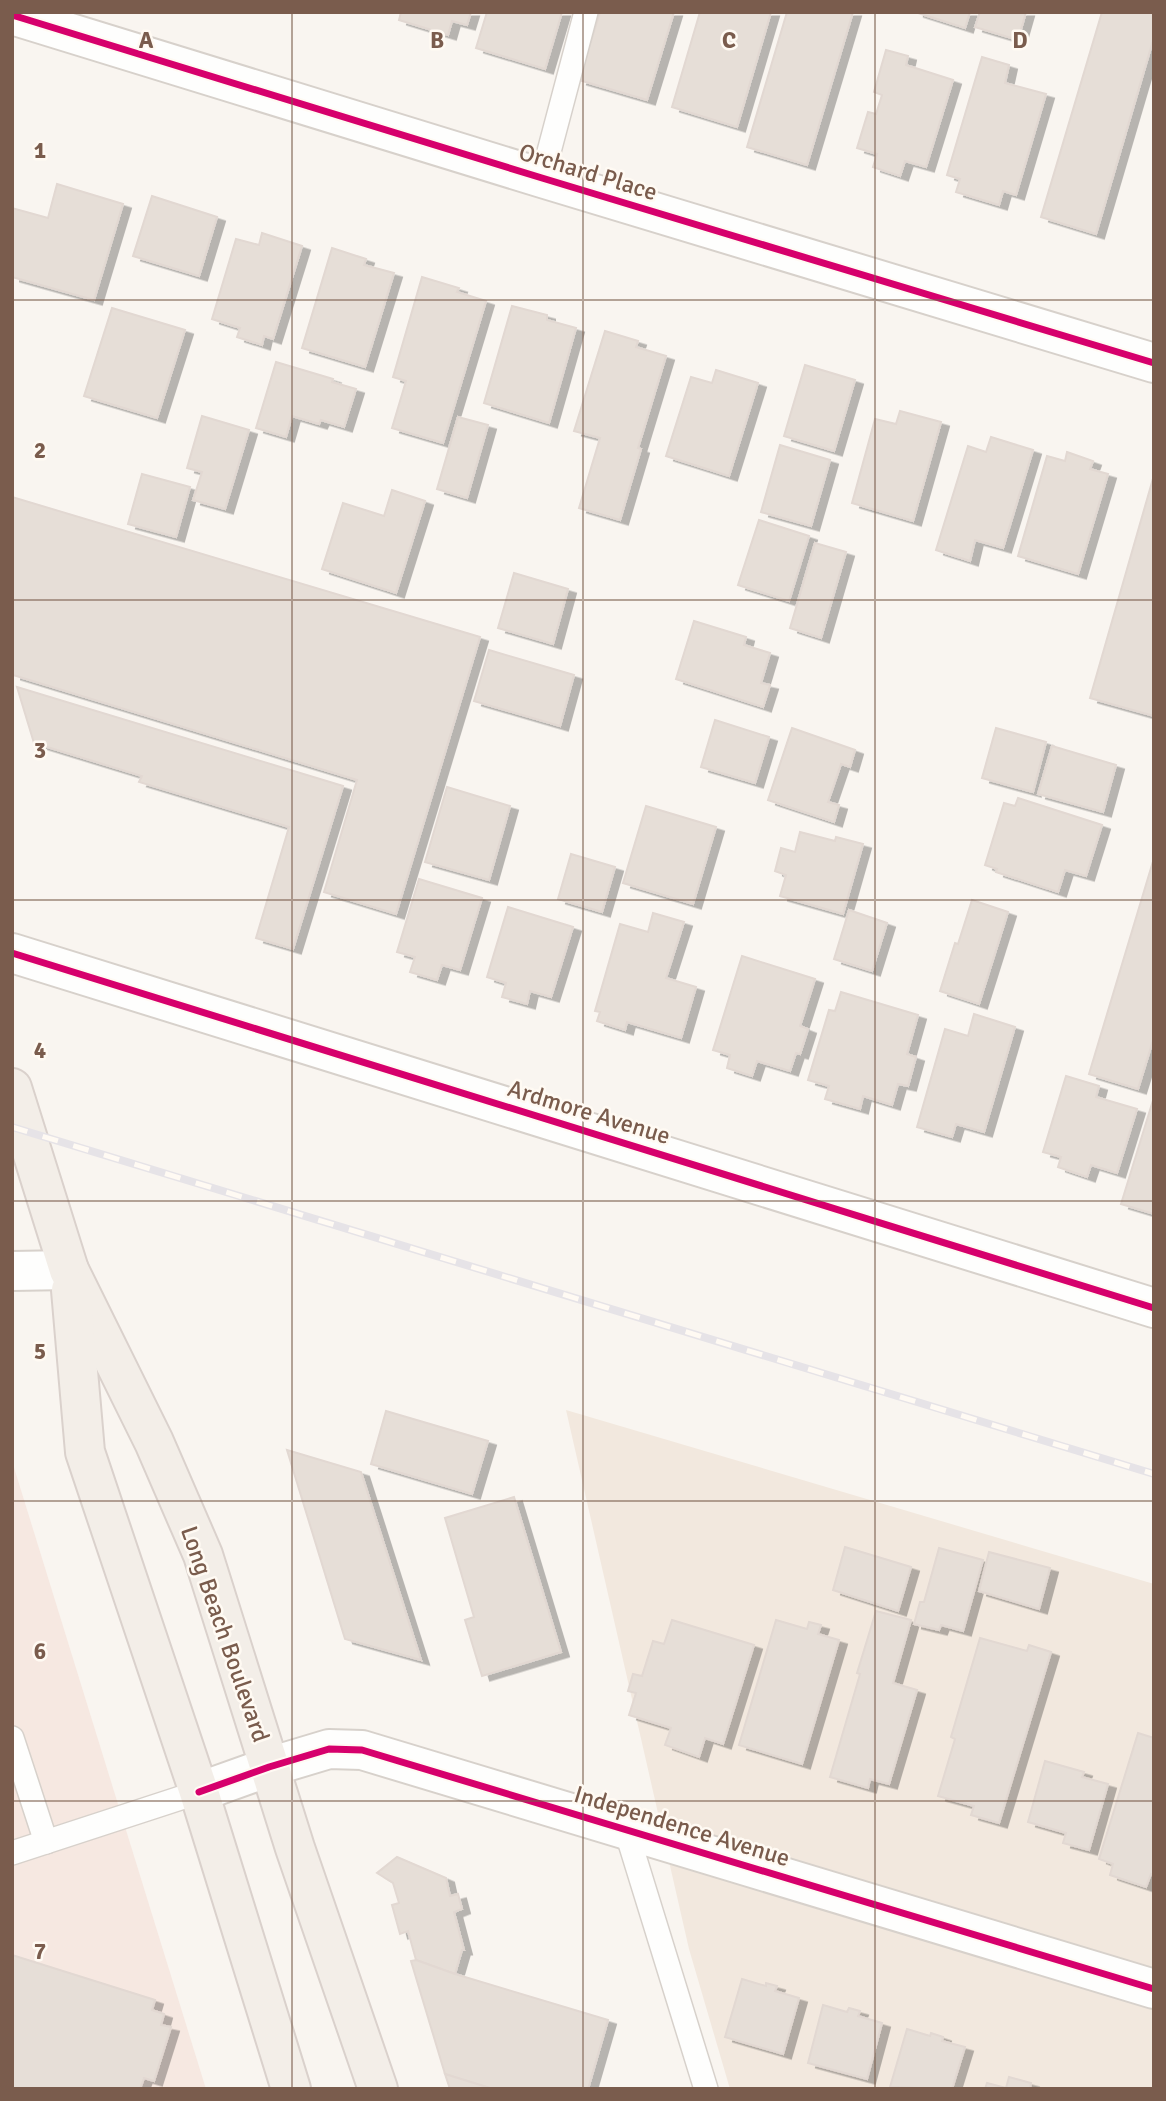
<svg xmlns="http://www.w3.org/2000/svg" width="1166" height="2101" viewBox="0 0 1166 2101" font-family="Signika,sans-serif">
  <style>
    .residential { fill: #f2e8de }
    .commercial { fill: #f6e8e1 }
    .building { fill: #e6ded7; stroke: #e2d8d2; stroke-width: 2; filter: url(#shadow) }
    .lines { fill: none; stroke-linecap: round; stroke-linejoin: round }
    .service-casing { stroke: #d7d1cb; stroke-width: 26 }
    .minor-casing { stroke: #d7d1cb; stroke-width: 42 }
    .tertiary-casing { stroke: #d7d1cb; stroke-width: 42 }
    .primary-casing { stroke: #dad1cc; stroke-width: 42 }
    .service { stroke: #fefefd; stroke-width: 23 }
    .minor { stroke: #fefefd; stroke-width: 38 }
    .tertiary { stroke: #fefefd; stroke-width: 38 }
    .primary { stroke: #f3eee8; stroke-width: 38 }
    .rail-casing { stroke: #e6e3e7; stroke-width: 8 }
    .rail { stroke: #fffaf3; stroke-width: 5; stroke-dasharray: 16; stroke-linecap: butt }
    .cycleway-casing { stroke: #fffaf3; stroke-width: 11 }
    .cycleway { stroke: #d6006c; stroke-width: 7 }
    .grid { fill: none; stroke: #7a5c4d; stroke-width: 2; stroke-opacity: 0.55 }
    .labels { text-anchor: middle; dominant-baseline: central; stroke-width: 5; stroke-linejoin: round; paint-order: stroke }
    .street-label { font-size: 24px; fill: #7a5c4d; stroke: #fffaf3 }
    .grid-label { font-size: 23px; text-anchor: middle; font-weight: bold; fill: #7a5c4d; stroke: #fffaf3; stroke-width: 5; stroke-linejoin: round; paint-order: stroke }
  </style>
  <defs>
    <filter id="shadow"><feDropShadow dx="8" dy="4.5" stdDeviation="0" flood-color="#0004"/></filter>
  </defs>
  <rect width="100%" height="100%" fill="#f9f5f0"/>
  <path class="residential" d="M566,1410L1154,1584V2089H730L689,1949Z"/>
  <path class="commercial" d="M12,1461L206,2089H12Z"/>
  <g class="building">
    <path d="M401,12H471L467,25L452,21L448,35L399,20Z"/>
    <path d="M487,12H562L545,69L476,48Z"/>
    <path d="M600,12H674L647,100L579,80Z"/>
    <path d="M700,12H771L737,127L672,107Z"/>
    <path d="M787,12H853L807,165L747,147Z"/>
    <path d="M915,12H970L965,28Z"/>
    <path d="M980,12H1026L1018,40L975,27Z"/>
    <path d="M1102,12H1154V37L1096,234L1041,217Z"/>
    <path d="M886,50L908,56L906,65L953,80L926,167L905,161L900,176L873,167L877,154L857,148L868,112L876,114L882,95L874,92Z"/>
    <path d="M982,57L1009,65L1005,83L1046,94L1016,195L1003,191L999,205L956,192L960,179L947,175Z"/>
    <path d="M57,184L123,204L94,300L12,277V208L48,218Z"/>
    <path d="M152,196L217,217L199,276L133,256Z"/>
    <path d="M262,233L302,246L273,339L264,336L262,345L237,337L240,328L212,319L236,239L259,245Z"/>
    <path d="M332,248L366,259L364,265L394,273L365,367L302,348Z"/>
    <path d="M422,277L459,288L457,292L486,301L443,443L392,428L406,381L393,377Z"/>
    <path d="M512,306L547,315V320L576,328L549,423L484,403Z"/>
    <path d="M112,308L185,330L157,418L84,396Z"/>
    <path d="M605,331L638,341L636,347L666,356L638,448L641,449L620,520L579,508L600,438L574,431Z"/>
    <path d="M276,362L333,379L332,382L356,389L344,427L321,420L319,424L292,416L286,437L256,428Z"/>
    <path d="M805,365L855,380L834,451L784,436Z"/>
    <path d="M716,370L758,383L729,476L666,456L691,377L712,383Z"/>
    <path d="M900,411L941,422L913,521L852,503L875,419L896,424Z"/>
    <path d="M202,416L249,430L225,509L193,500L202,472L187,468Z"/>
    <path d="M458,417L488,425L467,498L437,489Z"/>
    <path d="M991,437L1033,450L1003,548L975,540L970,561L936,550L968,446L986,452Z"/>
    <path d="M780,445L830,460L811,526L761,512Z"/>
    <path d="M1067,452L1093,461L1090,469L1108,474L1078,574L1018,556L1047,456L1065,461Z"/>
    <path d="M142,474L190,487L176,537L128,524Z"/>
    <path d="M1154,475V716L1090,698Z"/>
    <path d="M392,490L425,501L396,593L322,569L343,503L384,516Z"/>
    <path d="M12,497L480,637L396,914L324,892L357,780L13,675Z"/>
    <path d="M759,520L809,536L789,601L738,585Z"/>
    <path d="M815,543L846,552L821,638L790,628Z"/>
    <path d="M514,573L568,589L553,644L498,628Z"/>
    <path d="M694,621L746,637L744,645L770,653L761,683L770,685L763,707L676,679Z"/>
    <path d="M489,650L574,675L560,726L474,701Z"/>
    <path d="M17,687L343,786L293,949L256,938L289,827L139,782L142,776L34,743Z"/>
    <path d="M715,720L769,737L755,783L701,767Z"/>
    <path d="M792,728L855,750L850,767L841,764L828,802L839,805L834,822L768,800Z"/>
    <path d="M996,728L1046,742L1033,792L982,778Z"/>
    <path d="M1052,746L1116,765L1103,812L1038,794Z"/>
    <path d="M447,787L510,806L489,880L425,862Z"/>
    <path d="M1018,798L1102,825L1086,876L1065,870L1058,892L996,872L997,869L985,865L1004,803L1015,806Z"/>
    <path d="M646,806L716,827L693,904L623,883Z"/>
    <path d="M800,832L835,841L836,837L863,844L843,914L780,896L786,875L775,871L781,848L795,852Z"/>
    <path d="M571,854L615,867L602,912L558,899Z"/>
    <path d="M1154,858V1037L1138,1089L1089,1074Z"/>
    <path d="M419,879L482,898L460,970L442,965L437,980L410,972L415,957L397,952Z"/>
    <path d="M972,900L1008,912L979,1004L940,991L955,943L958,944Z"/>
    <path d="M508,907L573,927L551,997L530,991L527,1004L502,997L506,983L487,977Z"/>
    <path d="M849,910L887,923L872,971L834,959Z"/>
    <path d="M653,913L684,922L666,978L696,987L681,1038L627,1022L625,1030L597,1021L600,1012L595,1011L620,924L648,932Z"/>
    <path d="M742,956L815,979L800,1026L808,1029L800,1054L796,1053L790,1071L757,1061L752,1076L727,1068L730,1055L713,1050Z"/>
    <path d="M841,992L918,1015L907,1054L916,1057L908,1086L898,1084L892,1105L863,1096L860,1109L825,1099L829,1086L808,1080L829,1010L835,1011Z"/>
    <path d="M974,1014L1015,1027L984,1132L956,1124L952,1137L917,1127L945,1029L968,1036Z"/>
    <path d="M1066,1076L1099,1086L1096,1097L1137,1109L1117,1173L1091,1165L1087,1177L1058,1167L1061,1157L1043,1152Z"/>
    <path d="M1154,1097V1214L1121,1204Z"/>
    <path d="M386,1411L488,1441L472,1494L371,1464Z"/>
    <path d="M287,1450L361,1472L421,1660L345,1639Z"/>
    <path d="M514,1497L561,1652L482,1676L465,1620L474,1617L445,1518Z"/>
    <path d="M845,1547L911,1567L898,1611L833,1590Z"/>
    <path d="M939,1548L983,1560L963,1631L941,1625L939,1630L914,1624L920,1602H924Z"/>
    <path d="M989,1552L1050,1568L1039,1609L979,1591Z"/>
    <path d="M876,1611L911,1620L893,1683L917,1690L889,1784L870,1779L868,1788L830,1777L860,1674L857,1673Z"/>
    <path d="M672,1620L754,1645L723,1744L705,1738L699,1757L665,1745L671,1728L629,1715L636,1693L628,1691L633,1674L642,1676L653,1641L664,1644Z"/>
    <path d="M776,1620L807,1629L809,1622L821,1625L818,1634L839,1640L802,1764L739,1745Z"/>
    <path d="M980,1638L1027,1651L1029,1645L1051,1652L999,1823L971,1815L974,1806L938,1796L955,1739L951,1737Z"/>
    <path d="M1138,1733L1154,1738V1875L1151,1874L1146,1887L1110,1875L1113,1864L1099,1859Z"/>
    <path d="M1045,1761L1084,1772L1082,1777L1108,1784L1089,1850L1063,1843L1066,1833L1028,1822Z"/>
    <path d="M397,1857L446,1878L450,1896L458,1894L462,1909L454,1912L464,1950H462L455,1974L416,1960L408,1931L400,1934L392,1905L399,1903L393,1883L377,1873Z"/>
    <path d="M12,1955L155,2000L152,2010L164,2014L161,2025L171,2027L154,2081L144,2078L140,2089H12Z"/>
    <path d="M416,1960L455,1974L608,2020L588,2089H493L445,2074L411,1961Z"/>
    <path d="M742,1979L766,1986V1983L777,1986L775,1991L799,1998L783,2054L725,2037Z"/>
    <path d="M823,2005L847,2012L849,2008L860,2011L858,2016L882,2023L867,2079L808,2063Z"/>
    <path d="M907,2029L930,2036L931,2033L943,2037L942,2041L965,2047L952,2089L890,2087Z"/>
    <path d="M445,2074L493,2089H450Z"/>
    <path d="M1009,2077L1031,2083L1030,2089H985L987,2083L1006,2088Z"/>
  </g>
  <g class="lines">
    <g class="service-casing">
      <g id="service">
        <path d="M542,178L586,12"/>
        <path d="M12,1738L46,1842"/>
        <path d="M626,1830L706,2089"/>
        <path d="M12,1853L199,1792"/>
      </g>
    </g>
    <g class="minor-casing">
      <path id="minor" d="M12,15L542,178L1154,363"/>
    </g>
    <g class="tertiary-casing">
      <g id="tertiary">
        <path d="M12,953L1154,1308"/>
        <path d="M12,1271L69,1270"/>
        <path d="M199,1792L269,1767L329,1749L362,1750L1154,1989"/>
      </g>
    </g>
    <g class="primary-casing">
      <g id="primary">
        <path d="M12,1088L69,1270L154,1442L203,1555L295,1848L378,2089"/>
        <path d="M71,1290L85,1452L199,1792L291,2089"/>
      </g>
    </g>
    <use href="#service" class="service"/>
    <use href="#minor" class="minor"/>
    <use href="#tertiary" class="tertiary"/>
    <use href="#primary" class="primary"/>
    <g class="rail-casing">
      <path id="rail" d="M12,1127L1154,1474"/>
    </g>
    <use href="#rail" class="rail"/>
    <g class="cycleway-casing">
      <g id="cycleway">
        <path d="M12,15L542,178L1154,363"/>
        <path d="M12,953L1154,1308"/>
        <path d="M199,1792L269,1767L329,1749L362,1750L1154,1989"/>
      </g>
    </g>
    <use href="#cycleway" class="cycleway"/>
  </g>
  <path class="grid" d="M292,12V2089M583,12V2089M875,12V2089M12,300H1154M12,600H1154M12,900H1154M12,1201H1154M12,1501H1154M12,1801H1154"/>
  <g class="labels">
    <g class="street-label">
      <text transform="translate(588 172) rotate(17)">Orchard Place</text>
      <text transform="translate(589 1112) rotate(17)">Ardmore Avenue</text>
      <text transform="translate(225 1634) rotate(71)">Long Beach Boulevard</text>
      <text transform="translate(682 1826) rotate(17)">Independence Avenue</text>
    </g>
  </g>
  <g class="grid-label">
    <text x="146" y="48">A</text>
    <text x="437" y="48">B</text>
    <text x="729" y="48">C</text>
    <text x="1020" y="48">D</text>
    <text x="40" y="158">1</text>
    <text x="40" y="458">2</text>
    <text x="40" y="758">3</text>
    <text x="40" y="1058">4</text>
    <text x="40" y="1359">5</text>
    <text x="40" y="1659">6</text>
    <text x="40" y="1959">7</text>
  </g>
  <rect width="1166" height="2101" fill="none" stroke="#7a5c4d" stroke-width="28"/>
</svg>
